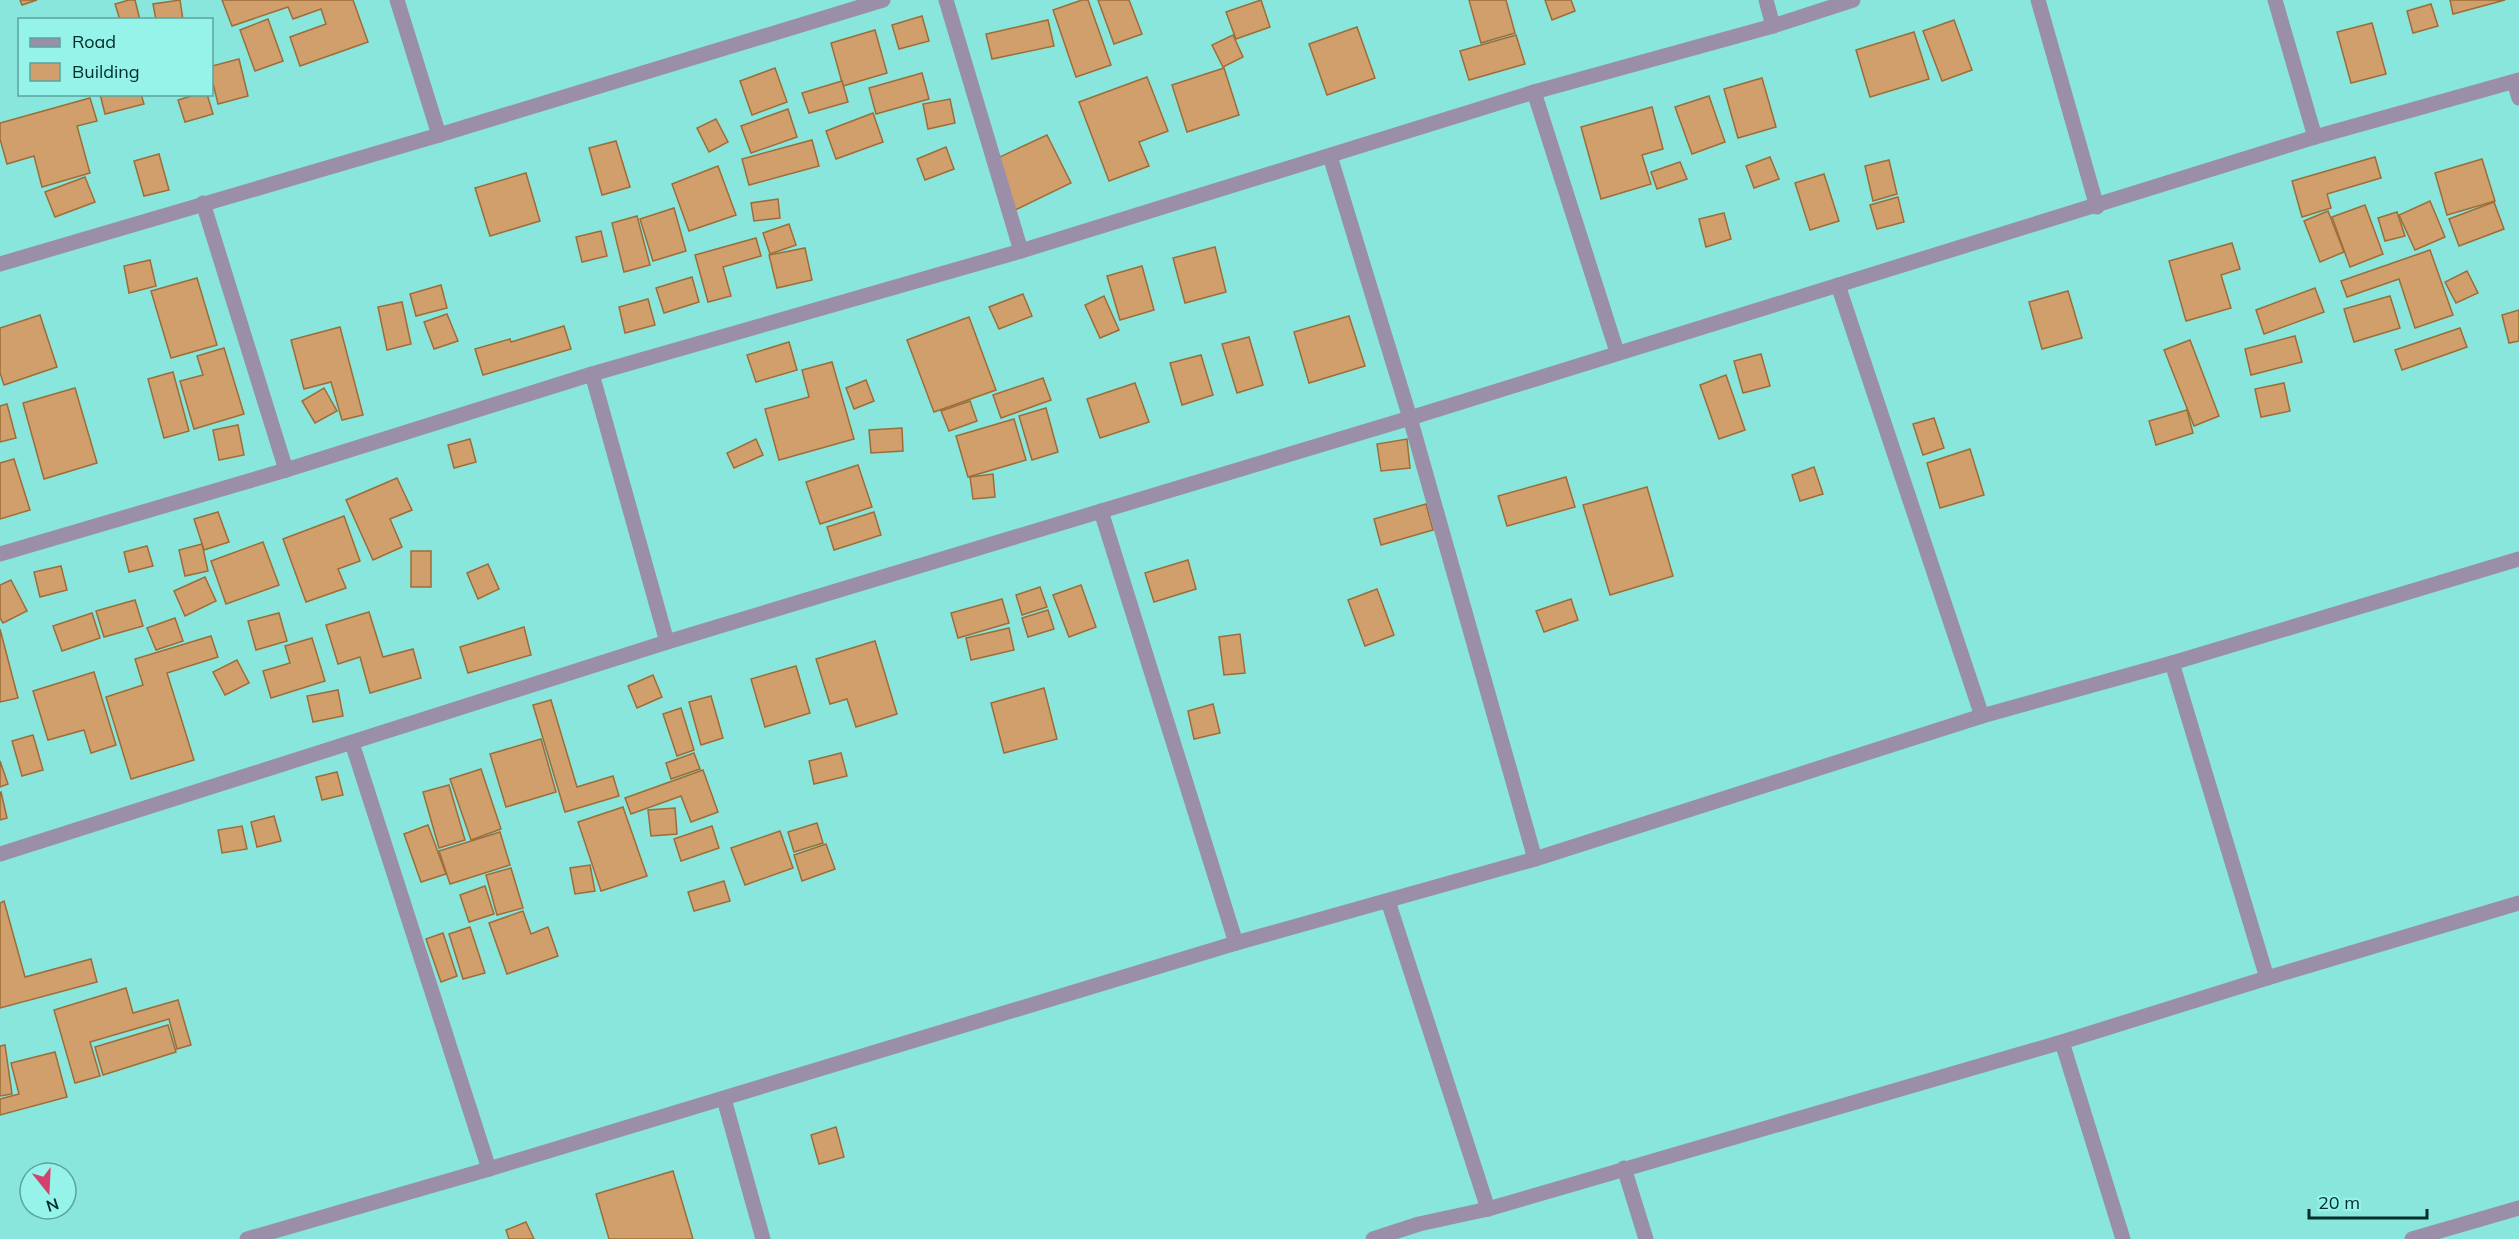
<svg xmlns="http://www.w3.org/2000/svg" width="2519" height="1239" viewBox="0 0 2519 1239" font-family="Mulish,sans-serif">
  <style>
    .building { fill: #d19f6b; stroke: #9c6d39; stroke-width: 1.5 }
    .lines { fill: none; stroke-linecap: round; stroke-linejoin: round }
    .minor { stroke: #9b8ea8; stroke-width: 15 }
  </style>
  <rect width="100%" height="100%" fill="#89e6dc"/>
  <g class="building">
    <path d="M20,0H37L22,5Z"/>
    <path d="M129,0H135L140,20H120L115,4Z"/>
    <path d="M180,0L183,20H156L153,4Z"/>
    <path d="M222,0H353L368,42L300,66L290,37L326,24L321,9L293,19L288,7L232,26Z"/>
    <path d="M1082,0H1088L1111,65L1076,77L1053,10Z"/>
    <path d="M1098,0H1129L1142,34L1114,44Z"/>
    <path d="M1261,0L1270,27L1236,39L1226,12Z"/>
    <path d="M1469,0H1506L1515,33L1481,43Z"/>
    <path d="M1545,0H1571L1575,11L1552,20Z"/>
    <path d="M2450,0H2505L2453,14Z"/>
    <path d="M2431,4L2438,26L2413,33L2407,11Z"/>
    <path d="M922,16L929,41L899,49L892,25Z"/>
    <path d="M268,19L283,61L255,71L240,30Z"/>
    <path d="M1048,20L1054,46L992,59L986,34Z"/>
    <path d="M1954,20L1972,70L1942,81L1923,31Z"/>
    <path d="M2372,23L2386,74L2351,83L2337,32Z"/>
    <path d="M1357,27L1375,78L1327,95L1309,44Z"/>
    <path d="M875,30L887,73L843,86L831,43Z"/>
    <path d="M1914,32L1929,79L1870,97L1856,50Z"/>
    <path d="M1233,35L1243,57L1223,67L1212,45Z"/>
    <path d="M1516,35L1525,64L1469,80L1460,51Z"/>
    <path d="M239,59L248,96L218,104L212,79V66Z"/>
    <path d="M775,68L787,102L752,115L740,81Z"/>
    <path d="M1224,68L1239,115L1187,132L1172,85Z"/>
    <path d="M922,73L929,99L876,114L869,88Z"/>
    <path d="M1147,77L1168,131L1139,142L1149,166L1109,181L1079,102Z"/>
    <path d="M1762,78L1776,127L1738,138L1724,89Z"/>
    <path d="M842,81L848,102L809,113L802,93Z"/>
    <path d="M100,94H141L144,104L105,114Z"/>
    <path d="M198,94H207L213,114L185,122L178,100Z"/>
    <path d="M1709,96L1725,142L1692,154L1675,107Z"/>
    <path d="M90,98L97,121L77,126L90,173L42,187L34,156L7,164L0,139V123Z"/>
    <path d="M950,99L955,123L928,129L923,104Z"/>
    <path d="M1652,107L1663,149L1642,155L1651,184L1601,199L1581,127Z"/>
    <path d="M788,109L797,137L751,153L741,126Z"/>
    <path d="M873,113L883,142L836,159L826,131Z"/>
    <path d="M716,119L728,142L709,152L697,128Z"/>
    <path d="M1047,135L1071,183L1013,211L989,162Z"/>
    <path d="M812,140L819,166L749,185L742,159Z"/>
    <path d="M616,141L630,187L602,195L589,148Z"/>
    <path d="M946,147L954,169L925,180L917,159Z"/>
    <path d="M159,154L169,190L144,196L134,161Z"/>
    <path d="M1770,157L1779,179L1754,188L1746,166Z"/>
    <path d="M2375,157L2381,178L2327,194L2331,208L2302,217L2292,181Z"/>
    <path d="M2482,159L2495,201L2447,215L2435,173Z"/>
    <path d="M1889,160L1897,194L1873,201L1865,166Z"/>
    <path d="M1680,162L1687,179L1657,189L1651,172Z"/>
    <path d="M718,166L736,215L689,231L672,184Z"/>
    <path d="M526,173L540,221L490,236L475,188Z"/>
    <path d="M1824,174L1839,221L1810,230L1795,183Z"/>
    <path d="M85,177L95,202L55,217L45,192Z"/>
    <path d="M1898,197L1904,222L1877,229L1870,205Z"/>
    <path d="M778,199L780,218L754,221L751,203Z"/>
    <path d="M2430,201L2445,237L2415,250L2399,215Z"/>
    <path d="M2494,202L2504,229L2459,246L2449,219Z"/>
    <path d="M2365,205L2383,254L2350,267L2332,217Z"/>
    <path d="M674,208L686,251L653,261L640,219Z"/>
    <path d="M2328,211L2344,252L2320,262L2304,221Z"/>
    <path d="M2397,212L2405,236L2385,241L2378,218Z"/>
    <path d="M1724,213L1731,239L1706,247L1699,219Z"/>
    <path d="M637,216L650,265L624,272L612,223Z"/>
    <path d="M789,224L796,245L770,254L763,233Z"/>
    <path d="M601,231L607,256L582,262L576,237Z"/>
    <path d="M756,238L761,256L723,267L731,296L708,302L695,255Z"/>
    <path d="M2232,243L2240,269L2221,275L2231,308L2186,321L2169,261Z"/>
    <path d="M1215,247L1226,292L1185,303L1173,258Z"/>
    <path d="M805,248L812,280L777,288L769,255Z"/>
    <path d="M2430,250L2453,315L2415,328L2399,279L2347,297L2341,281Z"/>
    <path d="M150,260L156,286L129,293L124,266Z"/>
    <path d="M1142,266L1154,310L1120,320L1107,276Z"/>
    <path d="M2467,271L2478,293L2456,303L2445,282Z"/>
    <path d="M692,277L699,302L664,313L656,288Z"/>
    <path d="M197,278L217,345L171,358L151,291Z"/>
    <path d="M441,285L447,308L416,316L410,294Z"/>
    <path d="M2315,288L2324,312L2264,334L2256,310Z"/>
    <path d="M2068,291L2082,338L2042,349L2029,302Z"/>
    <path d="M1023,294L1032,316L999,329L989,307Z"/>
    <path d="M1104,296L1119,330L1100,338L1085,305Z"/>
    <path d="M2390,296L2400,328L2354,342L2344,309Z"/>
    <path d="M648,299L655,325L625,333L619,307Z"/>
    <path d="M402,302L411,344L387,350L378,307Z"/>
    <path d="M2519,310V341L2509,343L2502,315Z"/>
    <path d="M447,314L458,341L434,349L424,322Z"/>
    <path d="M40,315L57,367L4,385L0,373V328Z"/>
    <path d="M1349,316L1365,366L1309,383L1294,332Z"/>
    <path d="M969,317L996,390L934,412L907,340Z"/>
    <path d="M564,326L571,349L483,375L475,349L510,339L511,342Z"/>
    <path d="M340,327L363,415L342,420L331,382L304,389L291,340Z"/>
    <path d="M2460,328L2467,347L2402,370L2395,350Z"/>
    <path d="M2295,336L2302,362L2251,375L2245,349Z"/>
    <path d="M1249,337L1263,385L1237,393L1222,344Z"/>
    <path d="M2190,340L2219,416L2194,426L2164,350Z"/>
    <path d="M789,342L797,370L756,382L747,355Z"/>
    <path d="M224,348L244,414L194,429L180,381L203,375L197,356Z"/>
    <path d="M1761,354L1770,386L1743,393L1734,361Z"/>
    <path d="M1201,355L1213,395L1182,405L1170,363Z"/>
    <path d="M832,362L854,439L779,460L765,409L809,397L802,370Z"/>
    <path d="M173,372L189,431L164,438L148,379Z"/>
    <path d="M1726,375L1745,430L1719,439L1700,385Z"/>
    <path d="M1043,378L1051,400L1001,418L993,395Z"/>
    <path d="M866,380L874,401L854,409L846,388Z"/>
    <path d="M1135,383L1149,422L1100,438L1087,399Z"/>
    <path d="M2284,383L2290,411L2261,417L2255,389Z"/>
    <path d="M75,388L97,463L44,479L23,403Z"/>
    <path d="M324,388L337,411L315,423L302,401Z"/>
    <path d="M970,401L977,421L949,431L941,411Z"/>
    <path d="M7,404L16,438L0,442V406Z"/>
    <path d="M1046,408L1058,452L1032,460L1019,416Z"/>
    <path d="M2187,410L2193,433L2156,445L2149,421Z"/>
    <path d="M1934,418L1944,448L1923,455L1913,424Z"/>
    <path d="M1014,419L1026,460L968,477L956,436Z"/>
    <path d="M238,425L244,455L219,460L213,430Z"/>
    <path d="M902,428L903,451L871,453L869,430Z"/>
    <path d="M470,439L476,462L454,468L448,445Z"/>
    <path d="M756,439L763,455L734,468L727,453Z"/>
    <path d="M1407,439L1410,468L1381,471L1377,444Z"/>
    <path d="M1970,449L1984,495L1940,508L1927,463Z"/>
    <path d="M14,459L30,510L0,519V463Z"/>
    <path d="M858,465L872,507L820,524L806,482Z"/>
    <path d="M1814,467L1823,494L1800,501L1792,475Z"/>
    <path d="M993,474L995,497L973,499L970,477Z"/>
    <path d="M1566,477L1575,507L1507,526L1498,496Z"/>
    <path d="M397,478L412,510L390,519L402,547L373,560L346,500Z"/>
    <path d="M1647,487L1673,576L1610,595L1583,505Z"/>
    <path d="M1426,504L1433,530L1381,545L1374,519Z"/>
    <path d="M218,512L229,542L204,550L194,519Z"/>
    <path d="M874,512L881,535L834,550L827,527Z"/>
    <path d="M344,516L360,561L338,569L346,588L306,602L283,539Z"/>
    <path d="M263,542L279,585L226,604L211,561Z"/>
    <path d="M202,544L208,571L185,576L179,550Z"/>
    <path d="M147,546L153,566L129,572L124,552Z"/>
    <rect x="411" y="551" width="20" height="36"/>
    <path d="M1188,560L1196,589L1154,602L1145,573Z"/>
    <path d="M488,564L499,589L478,599L467,573Z"/>
    <path d="M61,566L67,590L40,597L34,572Z"/>
    <path d="M205,577L216,601L185,616L174,591Z"/>
    <path d="M11,580L27,611L3,623L0,618V585Z"/>
    <path d="M1081,585L1096,627L1069,637L1053,595Z"/>
    <path d="M1040,587L1047,607L1022,615L1016,595Z"/>
    <path d="M1377,589L1394,635L1365,646L1348,600Z"/>
    <path d="M1002,599L1009,623L958,638L951,613Z"/>
    <path d="M1571,599L1578,620L1544,632L1536,611Z"/>
    <path d="M135,600L143,626L104,637L96,611Z"/>
    <path d="M1048,610L1054,629L1028,637L1022,618Z"/>
    <path d="M369,612L383,657L413,649L421,678L370,693L360,657L338,664L326,625Z"/>
    <path d="M92,613L100,638L62,651L53,626Z"/>
    <path d="M279,613L287,641L256,650L248,621Z"/>
    <path d="M175,618L183,641L156,650L147,628Z"/>
    <path d="M524,627L531,655L468,673L460,647Z"/>
    <path d="M1009,628L1014,650L971,660L966,638Z"/>
    <path d="M0,629L18,698L0,702Z"/>
    <path d="M1240,634L1245,673L1224,675L1219,637Z"/>
    <path d="M211,636L218,657L167,673L194,760L131,779L106,697L143,685L135,659Z"/>
    <path d="M312,638L325,681L271,698L263,671L290,663L285,646Z"/>
    <path d="M875,641L897,714L856,727L847,699L830,704L816,659Z"/>
    <path d="M237,660L249,683L225,695L213,672Z"/>
    <path d="M796,666L810,713L765,727L751,679Z"/>
    <path d="M94,672L116,745L91,753L84,730L48,740L33,691Z"/>
    <path d="M653,675L662,697L637,708L628,686Z"/>
    <path d="M1044,688L1057,739L1004,753L991,703Z"/>
    <path d="M338,690L343,716L313,722L307,696Z"/>
    <path d="M711,696L723,738L701,745L689,702Z"/>
    <path d="M551,700L577,787L613,776L619,796L565,812L533,705Z"/>
    <path d="M1213,704L1220,733L1194,739L1188,711Z"/>
    <path d="M681,708L694,750L677,756L663,714Z"/>
    <path d="M33,735L43,770L22,776L12,741Z"/>
    <path d="M541,739L556,792L506,807L490,754Z"/>
    <path d="M694,753L700,769L671,779L666,763Z"/>
    <path d="M841,753L847,776L814,784L809,761Z"/>
    <path d="M0,761L8,784L0,787Z"/>
    <path d="M481,769L501,829L471,840L450,779Z"/>
    <path d="M703,770L718,812L691,822L681,796L631,814L625,798Z"/>
    <path d="M337,772L343,795L322,800L316,777Z"/>
    <path d="M449,785L465,840L439,848L423,792Z"/>
    <path d="M1,792L7,818L0,820V793Z"/>
    <path d="M623,807L647,876L601,891L578,822Z"/>
    <path d="M675,808L677,834L651,836L648,810Z"/>
    <path d="M274,816L281,841L257,847L251,822Z"/>
    <path d="M817,823L823,843L794,852L788,832Z"/>
    <path d="M428,825L446,874L421,882L404,834Z"/>
    <path d="M242,826L247,849L222,853L218,830Z"/>
    <path d="M712,826L719,848L681,861L674,839Z"/>
    <path d="M780,831L793,868L745,885L731,848Z"/>
    <path d="M500,832L510,865L450,884L439,851Z"/>
    <path d="M826,844L835,869L802,881L794,855Z"/>
    <path d="M590,865L595,891L575,894L570,868Z"/>
    <path d="M511,868L523,908L497,915L486,875Z"/>
    <path d="M724,881L730,901L694,911L688,892Z"/>
    <path d="M485,886L494,914L469,922L460,895Z"/>
    <path d="M4,901L25,977L91,959L97,982L0,1008V903Z"/>
    <path d="M523,911L531,934L548,927L558,956L507,974L489,923Z"/>
    <path d="M470,927L485,973L463,979L449,934Z"/>
    <path d="M443,933L457,976L441,982L426,939Z"/>
    <path d="M126,988L133,1013L178,1000L191,1045L177,1049L169,1019L90,1042L100,1076L75,1083L54,1010Z"/>
    <path d="M168,1025L176,1052L103,1075L95,1047Z"/>
    <path d="M5,1045L12,1094L0,1096V1046Z"/>
    <path d="M55,1052L67,1097L0,1115V1099L19,1094L11,1063Z"/>
    <path d="M836,1127L844,1157L819,1164L811,1135Z"/>
    <path d="M673,1171L693,1239H609L596,1194Z"/>
    <path d="M526,1222L534,1239H509L506,1230Z"/>
  </g>
  <g class="lines">
    <g class="minor">
      <path d="M397,0L439,135"/>
      <path d="M946,0L1021,251"/>
      <path d="M1766,0L1773,26"/>
      <path d="M2038,0L2097,207"/>
      <path d="M2275,0L2315,137"/>
      <path d="M2514,82L2519,98"/>
      <path d="M1534,92L1617,352"/>
      <path d="M1330,156L1410,418L1535,859"/>
      <path d="M203,203L286,470"/>
      <path d="M0,264L439,135L883,0"/>
      <path d="M1838,285L1982,716"/>
      <path d="M592,374L667,642"/>
      <path d="M1101,511L1236,943"/>
      <path d="M0,554L286,470L592,374L1021,251L1534,92L1773,26L1853,0"/>
      <path d="M2172,663L2267,978"/>
      <path d="M352,743L489,1169"/>
      <path d="M0,854L667,642L1410,418L2315,137L2519,80"/>
      <path d="M1388,901L1488,1209"/>
      <path d="M2062,1042L2123,1239"/>
      <path d="M724,1099L763,1239"/>
      <path d="M1624,1168L1646,1239"/>
      <path d="M247,1239L489,1169L1236,943L1535,859L1982,716L2172,663L2519,559"/>
      <path d="M1373,1239L1419,1224L1488,1209L2062,1042L2267,978L2519,903"/>
      <path d="M2412,1239L2519,1208"/>
    </g>
  </g>
  <rect x="18" y="18" width="195" height="78" fill="#96f3e9" stroke="#5ba49d" stroke-width="1.5"/>
  <rect x="30" y="38" width="30" height="9" fill="#9b8ea8" stroke="#5ba49d" stroke-width="1.5"/>
  <text x="72" y="48" font-size="18" fill="#032d2a">Road</text>
  <rect x="30" y="63" width="30" height="18" fill="#d19f6b" stroke="#5ba49d" stroke-width="1.5"/>
  <text x="72" y="78" font-size="18" fill="#032d2a">Building</text>
  <g transform="translate(48 1191) rotate(162)"><circle r="28" fill="#96f3e9" stroke="#5ba49d" stroke-width="1.5"/>
  <path d="M0-4.5L10 22L0 15L-10 22Z" fill="#d1436d"/>
  <text y="-9" font-size="16" font-weight="bold" text-anchor="middle" fill="#032d2a">N</text>
  </g>
  <path d="M2309 1209v9h118v-9" fill="none" stroke="#032d2a" stroke-width="3"/>
  <text x="2318" y="1209" font-size="18" fill="#032d2a" stroke="#96f3e9" stroke-width="4.5" paint-order="stroke">20 m</text>
</svg>
